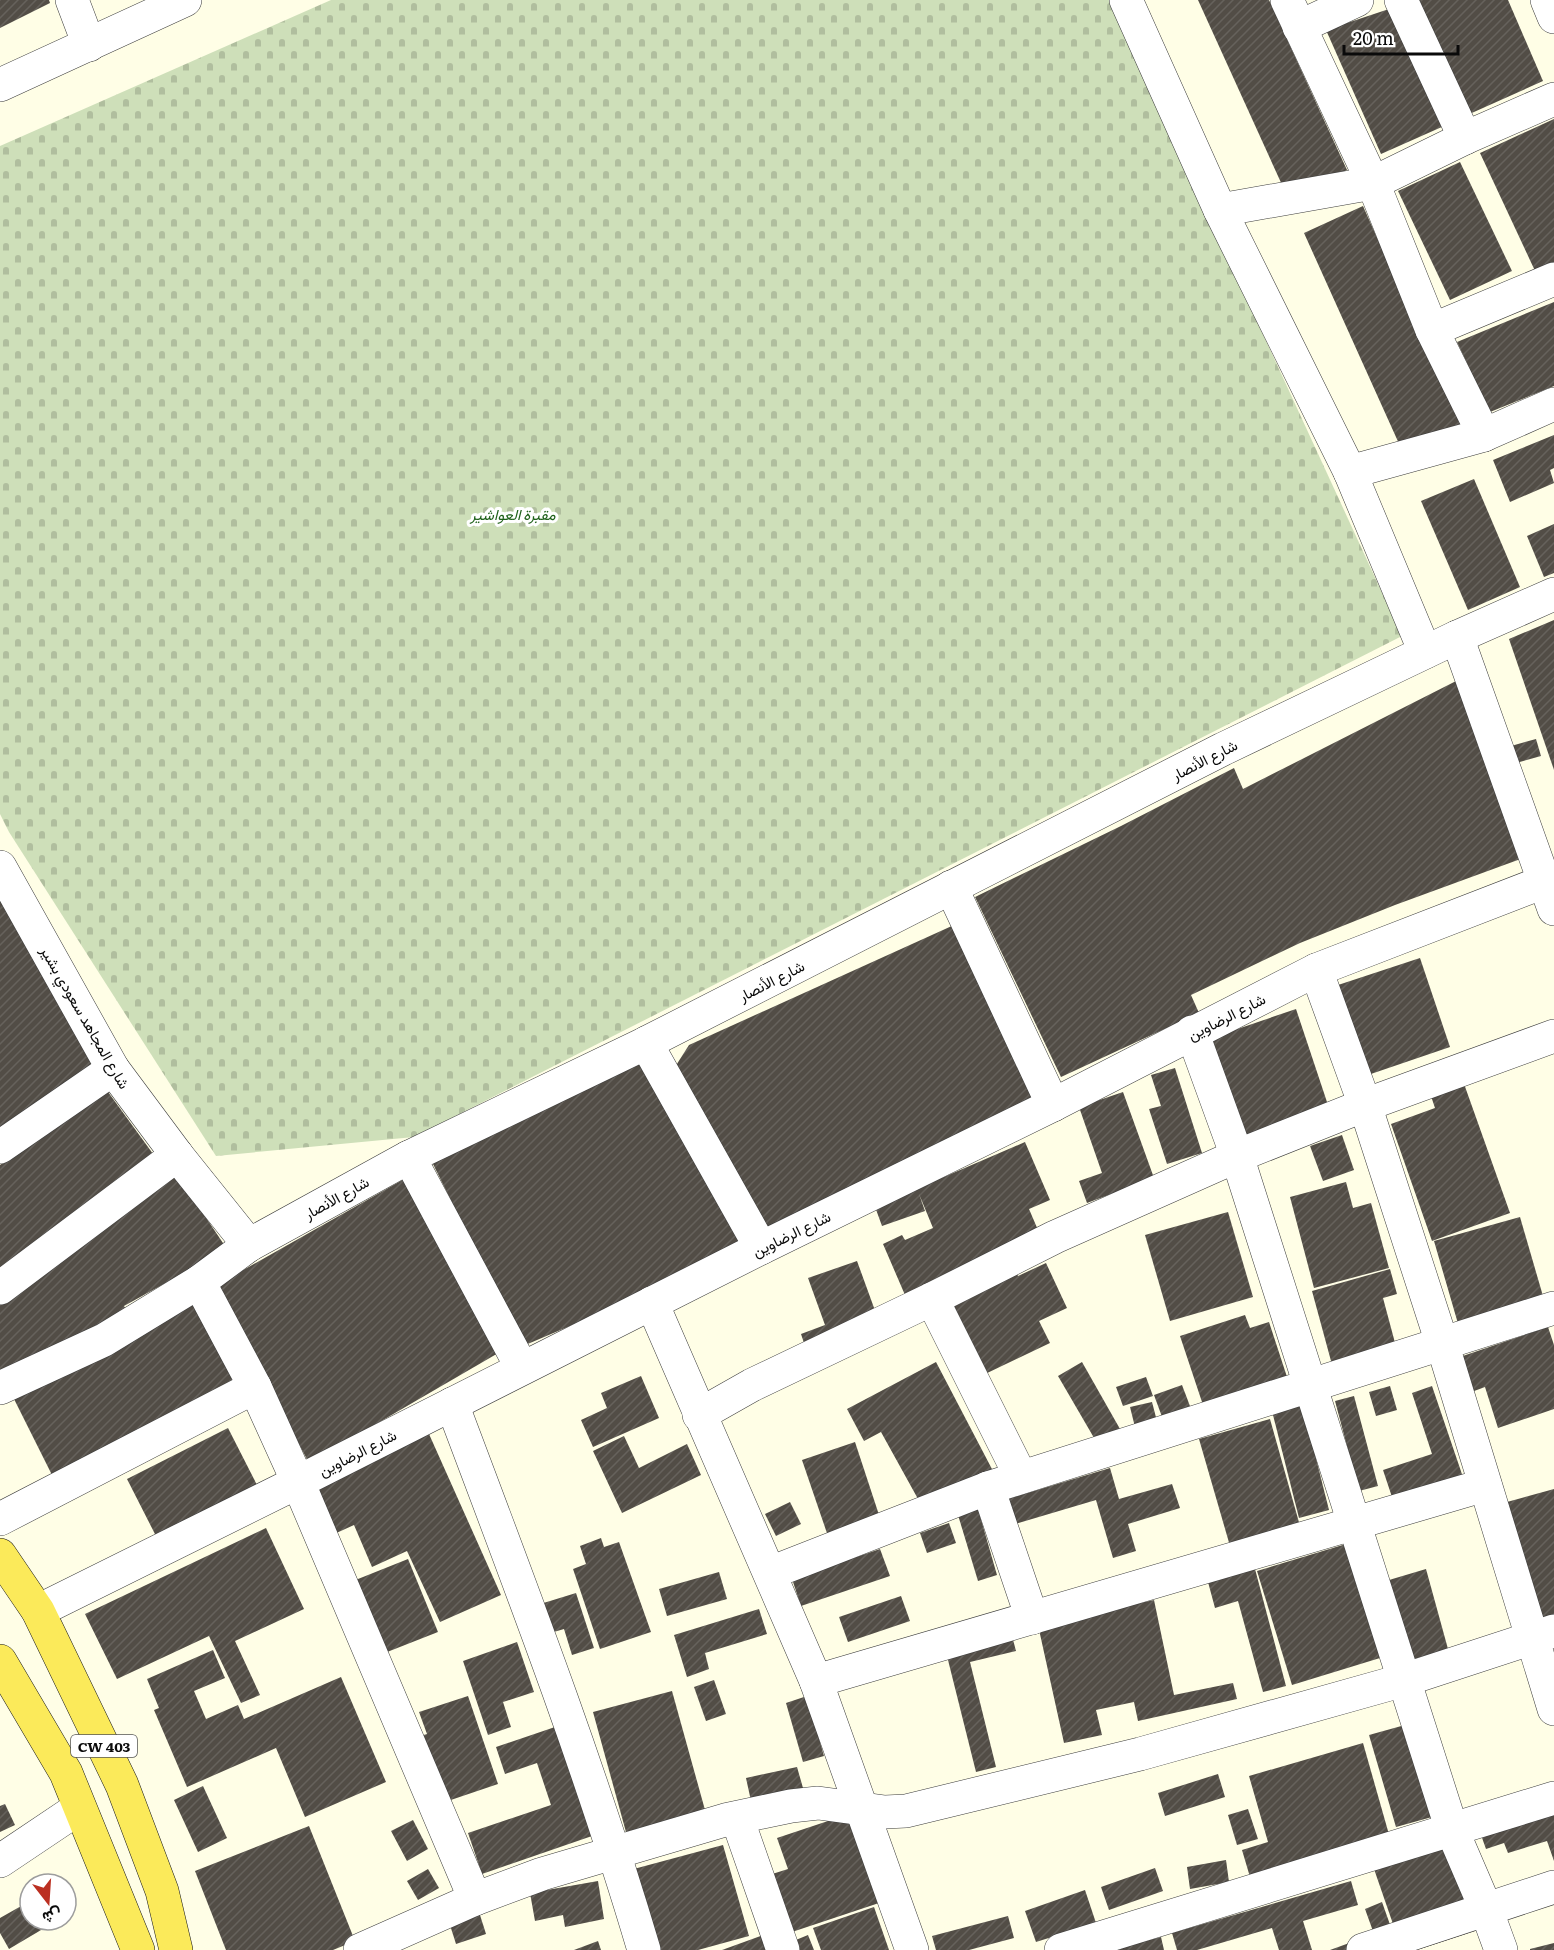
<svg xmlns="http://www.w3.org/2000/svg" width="1554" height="1950" viewBox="0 0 1554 1950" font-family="Literata,Vazirmatn,serif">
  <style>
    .cemetery { fill: url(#cemetery-stones) }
    .building { fill: url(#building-hatch) }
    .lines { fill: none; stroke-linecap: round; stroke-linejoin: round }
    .minor-casing { stroke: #3d3d3d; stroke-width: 34 }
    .major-casing { stroke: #1b1b1b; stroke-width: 34 }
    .minor { stroke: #fff; stroke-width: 33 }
    .major { stroke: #fbea5a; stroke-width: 33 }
    .labels { text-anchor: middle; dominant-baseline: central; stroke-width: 6; stroke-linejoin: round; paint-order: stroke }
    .shield { fill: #fff; stroke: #545454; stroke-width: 1.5 }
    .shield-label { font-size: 14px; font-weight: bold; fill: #0a0a0a }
    .park-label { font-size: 15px; font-style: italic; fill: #1f611a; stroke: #fff }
    .street-label { font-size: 15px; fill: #0a0a0a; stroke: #fff }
  </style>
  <defs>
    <pattern id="cemetery-stones" width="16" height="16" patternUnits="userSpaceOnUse" patternTransform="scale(1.5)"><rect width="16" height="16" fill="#cedfb9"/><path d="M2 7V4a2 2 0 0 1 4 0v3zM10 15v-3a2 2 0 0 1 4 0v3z" fill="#b0be9e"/></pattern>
    <pattern id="building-hatch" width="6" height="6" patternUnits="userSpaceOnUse" patternTransform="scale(1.5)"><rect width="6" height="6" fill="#524d46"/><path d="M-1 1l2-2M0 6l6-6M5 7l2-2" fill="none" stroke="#66625c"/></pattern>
  </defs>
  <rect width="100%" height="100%" fill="#fffee6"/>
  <path class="cemetery" d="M331,0H1109L1402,636L414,1137L216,1156L9,832L0,814V146Z"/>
  <g class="building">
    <path d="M0,0H49L50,3L0,28Z"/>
    <path d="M1198,0H1269L1347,170L1288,198Z"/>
    <path d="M1412,0H1508L1543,81L1465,116Z"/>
    <path d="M1392,8L1444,126L1381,154L1326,30Z"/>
    <path d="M1554,119V264L1536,273L1480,153Z"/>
    <path d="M1460,162L1512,271L1450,300L1398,191Z"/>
    <path d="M1363,206L1454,412L1460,409L1469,431L1405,457L1304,233Z"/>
    <path d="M1554,302V386L1490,412L1457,342Z"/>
    <path d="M1554,435V468L1550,470L1554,483L1510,502L1493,460Z"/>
    <path d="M1474,479L1520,587L1468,610L1421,501Z"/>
    <path d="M1554,524V573L1544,577L1527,536Z"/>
    <path d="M1554,620V770L1509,639Z"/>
    <path d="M1462,678L1526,857L1395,905L1300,943L1191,995L1199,1013L1061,1077L975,897L1121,826L1234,768L1243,789Z"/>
    <path d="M1536,739L1541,756L1516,763L1511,746Z"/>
    <path d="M0,900L100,1066L0,1130Z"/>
    <path d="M954,925L1039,1104L768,1233L675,1067L689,1045Z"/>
    <path d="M1420,958L1450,1047L1365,1076L1335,986Z"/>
    <path d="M1296,1009L1331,1114L1240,1144L1205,1040Z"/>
    <path d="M641,1061L742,1246L633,1299L523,1346L432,1162Z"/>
    <path d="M1175,1068L1202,1153L1167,1164L1149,1109L1161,1106L1151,1075Z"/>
    <path d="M1463,1081L1510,1213L1432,1241L1391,1124L1435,1108L1430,1093Z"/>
    <path d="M103,1085L156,1158L0,1277V1165Z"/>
    <path d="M1123,1092L1154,1178L1087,1203L1079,1181L1102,1173L1079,1107Z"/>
    <path d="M1342,1135L1354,1170L1323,1181L1310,1146Z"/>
    <path d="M1025,1142L1050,1200L1029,1209L1041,1237L905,1295L883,1244L902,1235L905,1240L933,1228L919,1194L925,1211L882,1226L874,1204L916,1189Z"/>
    <path d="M174,1170L227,1249L124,1306L130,1316L5,1379L0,1370V1298Z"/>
    <path d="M406,1178L500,1352L309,1463L215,1286Z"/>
    <path d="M1346,1182L1353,1208L1371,1203L1389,1268L1314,1288L1290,1197Z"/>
    <path d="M1228,1212L1253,1297L1170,1321L1145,1235Z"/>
    <path d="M1520,1217L1545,1303L1459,1327L1434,1241Z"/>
    <path d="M857,1261L877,1316L804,1343L801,1334L825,1325L808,1278Z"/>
    <path d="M1046,1263L1067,1308L1039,1321L1050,1343L983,1375L945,1296L1013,1264L1018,1276Z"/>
    <path d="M1390,1269L1397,1294L1383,1298L1398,1354L1334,1372L1312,1291Z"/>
    <path d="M197,1303L238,1384L54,1479L12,1395Z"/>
    <path d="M1245,1315L1250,1328L1269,1322L1289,1383L1205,1411L1180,1336Z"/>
    <path d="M1548,1327L1554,1345V1409L1498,1428L1485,1387L1466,1394L1454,1359Z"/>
    <path d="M936,1362L993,1471L923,1508L881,1432L864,1441L847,1409Z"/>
    <path d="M1082,1362L1120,1429L1097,1443L1058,1376Z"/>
    <path d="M641,1376L659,1418L593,1447L581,1420L607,1408L601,1393Z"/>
    <path d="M1146,1377L1153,1396L1123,1406L1116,1387Z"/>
    <path d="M1182,1385L1193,1414L1165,1425L1154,1395Z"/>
    <path d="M1390,1386L1397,1410L1376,1416L1369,1392Z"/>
    <path d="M1432,1386L1466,1486L1396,1509L1383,1470L1432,1454L1412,1393Z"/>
    <path d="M1354,1396L1378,1486L1359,1491L1335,1401Z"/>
    <path d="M1152,1402L1158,1425L1136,1431L1130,1407Z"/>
    <path d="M1302,1403L1329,1510L1299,1518L1272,1411Z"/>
    <path d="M1270,1419L1300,1526L1230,1546L1199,1439Z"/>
    <path d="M228,1428L258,1487L157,1538L127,1479Z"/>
    <path d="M429,1434L501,1595L440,1622L407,1551L372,1567L354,1525L332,1535L310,1487Z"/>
    <path d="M624,1436L639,1468L687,1444L701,1475L622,1513L593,1451Z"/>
    <path d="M855,1442L882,1524L830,1542L802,1460Z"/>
    <path d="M1110,1468L1119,1499L1172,1484L1180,1508L1128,1524L1136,1551L1113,1558L1096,1500L1008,1526L1001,1501Z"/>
    <path d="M1554,1489V1616L1542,1620L1507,1502Z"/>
    <path d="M790,1502L801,1524L776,1536L765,1514Z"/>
    <path d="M978,1509L997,1575L978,1581L958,1515Z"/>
    <path d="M949,1523L956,1543L927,1553L920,1533Z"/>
    <path d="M266,1528L304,1609L235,1641L260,1695L241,1703L209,1636L117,1679L85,1614Z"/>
    <path d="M601,1538L604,1547L619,1542L651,1632L600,1649L573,1569L586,1564L580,1546Z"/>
    <path d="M1346,1544L1380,1658L1292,1685L1257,1571Z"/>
    <path d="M880,1549L890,1576L801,1606L792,1579Z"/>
    <path d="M408,1559L438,1632L377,1656L348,1583Z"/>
    <path d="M1255,1569L1286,1686L1263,1692L1238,1601L1215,1608L1208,1582Z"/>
    <path d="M1426,1569L1448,1649L1411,1660L1389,1580Z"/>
    <path d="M719,1572L727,1599L667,1616L659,1589Z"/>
    <path d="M576,1593L594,1648L572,1655L564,1629L547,1634L537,1605Z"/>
    <path d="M901,1596L910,1621L848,1642L839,1617Z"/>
    <path d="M1154,1600L1174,1695L1233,1683L1237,1699L1138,1721L1134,1702L1096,1710L1102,1735L1064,1743L1038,1625Z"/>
    <path d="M759,1609L767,1634L705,1653L709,1669L687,1677L674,1635Z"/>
    <path d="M1011,1632L1016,1651L970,1662L996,1767L976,1772L945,1648Z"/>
    <path d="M517,1642L534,1692L503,1702L511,1727L488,1735L463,1661Z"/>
    <path d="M213,1650L225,1678L194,1691L206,1719L238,1705L244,1719L341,1677L386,1782L305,1817L276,1748L187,1787L154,1710L159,1708L147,1679Z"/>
    <path d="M714,1680L726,1714L706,1721L694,1687Z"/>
    <path d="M672,1691L705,1810L626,1832L593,1712Z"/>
    <path d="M468,1696L498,1784L439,1804L417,1737L427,1734L419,1712Z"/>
    <path d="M807,1696L824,1756L803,1762L786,1703Z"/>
    <path d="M1405,1725L1432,1817L1396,1827L1369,1735Z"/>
    <path d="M555,1727L592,1836L482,1874L468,1833L551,1805L537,1763L505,1774L496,1747Z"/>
    <path d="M1363,1743L1390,1838L1250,1877L1242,1850L1268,1842L1249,1776Z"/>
    <path d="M797,1767L803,1788L751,1801L746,1778Z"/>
    <path d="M1218,1774L1225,1797L1165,1816L1158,1793Z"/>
    <path d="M203,1786L227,1838L198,1852L174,1800Z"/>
    <path d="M5,1804L15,1825L0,1832V1806Z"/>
    <path d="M1248,1809L1258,1839L1237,1845L1228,1815Z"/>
    <path d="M852,1813L882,1902L780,1936L760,1878L788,1869L777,1838Z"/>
    <path d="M1554,1813V1861L1547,1841L1508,1853L1504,1843L1486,1849L1481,1835Z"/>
    <path d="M413,1820L428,1849L407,1861L391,1831Z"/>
    <path d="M309,1826L355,1941L333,1950H226L195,1871Z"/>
    <path d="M723,1845L749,1936L698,1950H652L630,1870Z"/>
    <path d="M1445,1845L1475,1931L1417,1950H1402L1374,1869Z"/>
    <path d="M1226,1860L1229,1882L1190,1889L1187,1867Z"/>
    <path d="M1155,1868L1163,1891L1109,1910L1101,1887Z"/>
    <path d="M428,1869L439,1888L418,1900L407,1881Z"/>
    <path d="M598,1881L604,1919L565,1927L563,1915L535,1921L530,1893Z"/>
    <path d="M1351,1881L1358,1905L1303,1921L1312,1950H1279L1272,1928L1197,1950H1177L1172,1933Z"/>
    <path d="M1085,1890L1096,1923L1036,1942L1025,1911Z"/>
    <path d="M30,1901V1920H58L9,1949L0,1933V1918Z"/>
    <path d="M1382,1902L1399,1950H1330L1374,1934L1365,1909Z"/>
    <path d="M874,1907L889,1950H821L813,1928Z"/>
    <path d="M480,1915L486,1934L456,1944L450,1925Z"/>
    <path d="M1008,1916L1014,1938L969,1950H936L932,1936Z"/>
    <path d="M766,1934L772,1950H722Z"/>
    <path d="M808,1935L814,1950H788L786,1944Z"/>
    <path d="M1161,1937L1164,1950H1115V1949Z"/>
    <path d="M598,1941L601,1950H574Z"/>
    <path d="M1554,1943V1950H1530V1949Z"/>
  </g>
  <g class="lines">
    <g class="minor-casing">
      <g id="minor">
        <path d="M72,0L89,45"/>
        <path d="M1126,0L1220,210L1350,472L1425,652"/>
        <path d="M1287,0L1373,183L1432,330L1484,435"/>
        <path d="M1401,0L1465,138"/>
        <path d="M1547,0L1554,17"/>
        <path d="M1299,27L1357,0"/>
        <path d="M0,85L185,0"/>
        <path d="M1220,210L1373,183L1465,138L1554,99"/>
        <path d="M1432,330L1554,279"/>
        <path d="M1350,472L1484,435L1554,404"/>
        <path d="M1457,637L1554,909"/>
        <path d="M0,867L113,1069L177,1155L249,1245"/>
        <path d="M951,887L1053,1105"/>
        <path d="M1316,970L1365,1105L1442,1343L1554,1709"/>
        <path d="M1192,1032L1237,1156L1452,1830L1486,1909L1501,1950"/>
        <path d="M646,1043L761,1248"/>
        <path d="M0,1147L113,1069"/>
        <path d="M409,1157L522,1368"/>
        <path d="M199,1282L255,1387L298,1482L475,1899"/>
        <path d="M0,1288L177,1155"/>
        <path d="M932,1299L1021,1477"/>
        <path d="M652,1303L816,1681L912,1950"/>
        <path d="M0,1388L104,1340L199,1282L249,1245L409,1157L646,1043L1223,749L1457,637L1554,594"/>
        <path d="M452,1404C520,1585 589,1764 644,1950"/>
        <path d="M699,1415L752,1385L932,1299L1055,1237L1237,1156L1365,1105L1554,1036"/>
        <path d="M988,1488L1032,1618"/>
        <path d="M0,1519L255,1387"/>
        <path d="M770,1573L988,1488L1554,1308"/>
        <path d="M38,1611L298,1482L761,1248L1053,1105L1316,970L1554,878"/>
        <path d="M816,1681L1485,1485"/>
        <path d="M737,1818L783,1950"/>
        <path d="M0,1861L79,1808"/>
        <path d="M360,1950L475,1899L542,1874L725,1820L791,1806L818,1803L885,1812L906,1811L1140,1754L1404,1680L1554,1631"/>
        <path d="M1061,1950L1554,1798"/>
        <path d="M1363,1950L1554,1887"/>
      </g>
    </g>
    <g class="major-casing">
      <g id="major">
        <path d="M0,1555L38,1611L122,1785L162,1891L176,1950"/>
        <path d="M0,1661L66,1773L138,1950"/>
      </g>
    </g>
    <use href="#minor" class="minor"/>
    <use href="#major" class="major"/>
  </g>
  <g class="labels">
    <rect class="shield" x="71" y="1735" width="66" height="22" rx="4.5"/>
    <g class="shield-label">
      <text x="104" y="1746">CW 403</text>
    </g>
    <g class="park-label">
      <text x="513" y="513">مقبرة العواشير</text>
    </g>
    <g class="street-label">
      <text transform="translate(1204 759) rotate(-27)">شارع الأنصار</text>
      <text transform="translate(771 980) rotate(-27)">شارع الأنصار</text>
      <text transform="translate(1226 1016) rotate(-27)">شارع الرضاوين</text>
      <text transform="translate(86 1017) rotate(60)">شارع المجاهد سعودي بشير</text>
      <text transform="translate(336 1197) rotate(-29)">شارع الأنصار</text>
      <text transform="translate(791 1233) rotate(-26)">شارع الرضاوين</text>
      <text transform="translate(357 1452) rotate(-27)">شارع الرضاوين</text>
    </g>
  </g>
  <g transform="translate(48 1902) rotate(163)"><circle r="28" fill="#ffffff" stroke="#9d9d9d" stroke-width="1.5"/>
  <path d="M0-4.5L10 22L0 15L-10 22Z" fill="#bb2f21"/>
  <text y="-9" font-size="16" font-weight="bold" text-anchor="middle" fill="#0a0a0a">ش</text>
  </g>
  <path d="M1344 45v9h114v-9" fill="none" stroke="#0a0a0a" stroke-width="3"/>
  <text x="1353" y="45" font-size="18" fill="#0a0a0a" stroke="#ffffff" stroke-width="4.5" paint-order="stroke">20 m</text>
</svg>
